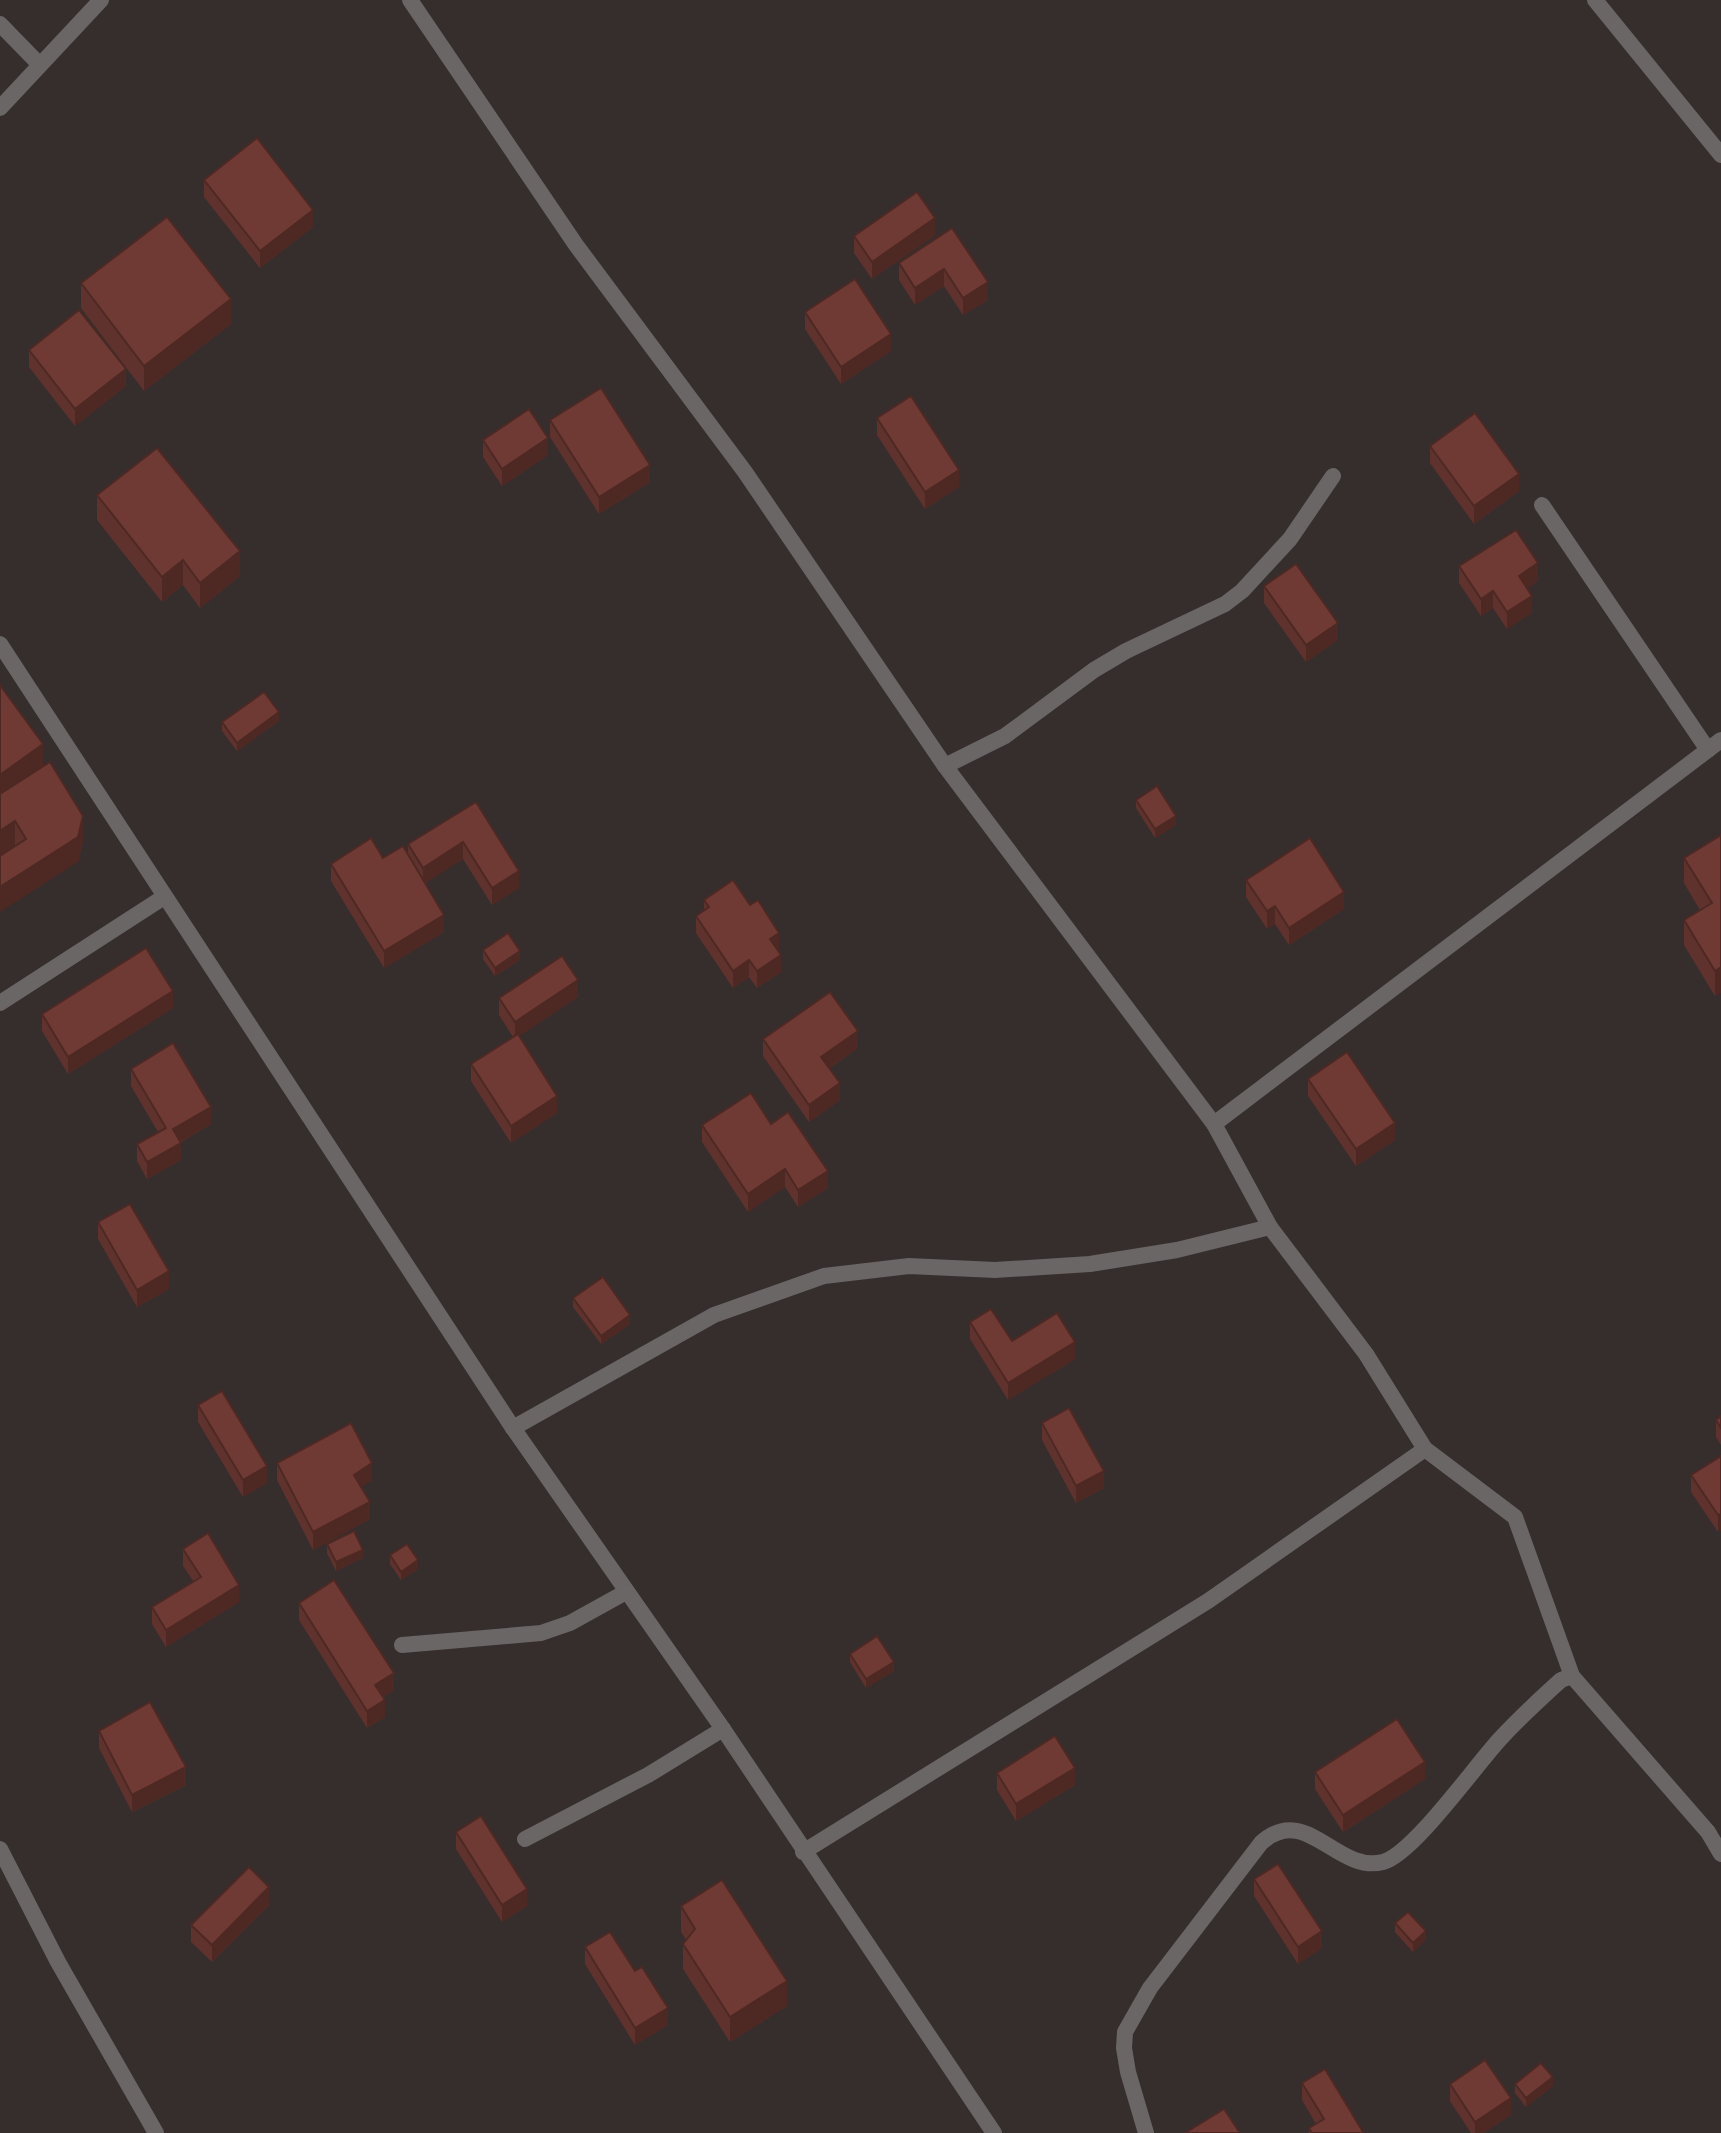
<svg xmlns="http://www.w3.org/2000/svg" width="1721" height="2133" viewBox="0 0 1721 2133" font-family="'IBM Plex Sans',sans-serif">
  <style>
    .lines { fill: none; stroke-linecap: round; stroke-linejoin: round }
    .street { stroke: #696665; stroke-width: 16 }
    .wall { fill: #60322d }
    .shaded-wall { fill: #4e2924 }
    .building { fill: #703a34; stroke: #4e2924; stroke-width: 2 }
  </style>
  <rect width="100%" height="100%" fill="#352e2d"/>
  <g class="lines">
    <g class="street">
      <path d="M410,0L576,245L745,472L945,766L1214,1124L1270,1227L1366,1354L1425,1449L1515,1517L1572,1676L1708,1832L1721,1854"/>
      <path d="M1595,0L1721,155"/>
      <path d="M0,24L39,64"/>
      <path d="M0,108L101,0"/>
      <path d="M1542,505L1708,750"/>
      <path d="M0,644L513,1428L723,1729L994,2133"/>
      <path d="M945,766L1005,736L1094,670L1126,651L1225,604L1242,591L1290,539L1333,476"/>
      <path d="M0,1003L164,897"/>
      <path d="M1214,1124L1721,740"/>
      <path d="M513,1428L714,1315L824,1276L909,1266L995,1270L1090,1264L1177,1250L1270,1227"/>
      <path d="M402,1645L541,1633L570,1623L626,1592"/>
      <path d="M525,1839L648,1775L723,1729"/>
      <path d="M0,1849L58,1962L156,2133"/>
      <path d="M803,1852L1208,1601L1425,1449"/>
      <path d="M1146,2133L1128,2072L1124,2048L1125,2032L1150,1988L1261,1843C1306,1802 1337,1874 1383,1862C1413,1854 1475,1766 1500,1739C1519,1718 1540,1699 1561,1680L1572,1676"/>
    </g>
  </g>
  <g class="wall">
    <path d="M204,180L313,227L260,268L204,197Z"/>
    <path d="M952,228L988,300L963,315L944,286L915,305L899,280V263Z"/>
    <path d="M935,235L872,279L854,253V236Z"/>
    <path d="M81,283L231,324L144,391L81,308Z"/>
    <path d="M805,312L891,351L841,384L805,329Z"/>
    <path d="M29,350L126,386L75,426L29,367Z"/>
    <path d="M877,418L959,487L925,509L877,435Z"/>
    <path d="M550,420L650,482L599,514L550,437Z"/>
    <path d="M483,440L548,455L502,486L483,457Z"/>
    <path d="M1430,446L1519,491L1474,524L1430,463Z"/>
    <path d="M97,495L240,576L200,608L183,585L162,602L97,520Z"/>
    <path d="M1459,566L1538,581L1527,588L1532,613L1507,629L1493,608L1481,616L1459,583Z"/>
    <path d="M1264,586L1338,640L1306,662L1264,603Z"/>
    <path d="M0,685L43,767L83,841L78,862L0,856Z"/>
    <path d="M279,721L237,751L222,731V722Z"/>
    <path d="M1136,800L1176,825L1155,838L1136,808Z"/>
    <path d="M476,802L519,888L492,905L463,859L425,883L444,932L384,968L331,881V864L408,855V844Z"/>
    <path d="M1721,835V992L1715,996L1684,945V920L1700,910L1684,883V858Z"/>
    <path d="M1246,880L1344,909L1289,945L1275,924L1267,929L1246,897Z"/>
    <path d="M704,900L779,950L778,951L781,972L757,988L749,977L733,988L696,933V916L704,910Z"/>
    <path d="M483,950L520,960L495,976L483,959Z"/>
    <path d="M578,997L519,1036L557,1113L511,1143L471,1081V1064L513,1037L499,1015V998Z"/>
    <path d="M173,1008L68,1074L42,1031V1014Z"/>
    <path d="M763,1039L858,1048L830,1068L840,1100L809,1122L763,1056Z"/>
    <path d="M131,1069L211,1124L181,1142V1160L147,1179L137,1161V1144L158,1132L131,1086Z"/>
    <path d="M1308,1079L1395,1140L1356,1166L1308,1096Z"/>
    <path d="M771,1124L828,1188L798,1207L785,1187L748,1212L702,1142V1125Z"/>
    <path d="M98,1222L169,1289L137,1307L98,1239Z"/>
    <path d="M573,1298L630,1324L601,1344L573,1307Z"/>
    <path d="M970,1322L1012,1341L1075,1359L1008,1400L970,1339Z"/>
    <path d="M198,1405L267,1483L243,1497L198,1422Z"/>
    <path d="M1721,1416V1445L1716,1437V1420Z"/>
    <path d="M1042,1423L1104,1488L1076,1503L1042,1440Z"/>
    <path d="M1721,1456L1718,1532L1691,1492V1475Z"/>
    <path d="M277,1463L372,1480L361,1487L370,1519L313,1550L277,1480Z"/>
    <path d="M327,1544L363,1558L336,1571L327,1553Z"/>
    <path d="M183,1549L239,1602L166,1647L152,1624V1607L194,1582L183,1566Z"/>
    <path d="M390,1555L418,1569L401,1580L390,1564Z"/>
    <path d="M299,1603L394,1690L383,1697L385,1717L367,1728L299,1620Z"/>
    <path d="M850,1654L894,1671L866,1688L850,1662Z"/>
    <path d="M99,1731L186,1785L132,1812L99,1748Z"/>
    <path d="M1315,1772L1425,1779L1343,1832L1315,1789Z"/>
    <path d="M997,1773L1075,1785L1016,1821L997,1790Z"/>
    <path d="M456,1832L527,1906L502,1922L456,1849Z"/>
    <path d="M1254,1879L1322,1948L1298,1964L1254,1896Z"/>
    <path d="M269,1905L212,1962L191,1942V1925Z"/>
    <path d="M681,1906L787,2006L730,2042L683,1969V1944L686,1940L681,1931Z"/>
    <path d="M1395,1923L1426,1939L1413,1952L1395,1932Z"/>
    <path d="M585,1947L635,1971L668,2025L635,2045L585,1964Z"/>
    <path d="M1302,2083L1363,2133H1309V2128L1316,2124L1302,2100Z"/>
    <path d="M1450,2084L1511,2115L1483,2133H1471L1450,2101Z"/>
    <path d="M1515,2084L1553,2086L1526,2107L1515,2093Z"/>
  </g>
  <g class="shaded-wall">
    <path d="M313,210V227L260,268V251Z"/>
    <path d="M935,218V235L872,279V262Z"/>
    <path d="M944,269V286L915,305V288Z"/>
    <path d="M988,282V300L963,315V298Z"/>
    <path d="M231,299V324L144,391V366Z"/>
    <path d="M891,334V351L841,384V367Z"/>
    <path d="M126,369V386L75,426V409Z"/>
    <path d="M548,438V455L502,486V469Z"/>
    <path d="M650,465V482L599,514V497Z"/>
    <path d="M959,470V487L925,509V492Z"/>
    <path d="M1519,474V491L1474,524V506Z"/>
    <path d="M240,551V576L200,608V583Z"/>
    <path d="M183,560V585L162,602V577Z"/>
    <path d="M1538,563V581L1519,593V576Z"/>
    <path d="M1493,591V608L1481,616V599Z"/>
    <path d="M1532,596V613L1507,629V612Z"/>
    <path d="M1338,623V640L1306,662V645Z"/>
    <path d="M279,712V721L237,751V743Z"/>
    <path d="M43,744V769L0,800V775Z"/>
    <path d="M83,816V841L78,862L0,912V887Z"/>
    <path d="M1176,816V825L1155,838V829Z"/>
    <path d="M15,821V846L0,856V831Z"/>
    <path d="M463,842V859L423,885V868Z"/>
    <path d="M519,871V888L492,905V888Z"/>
    <path d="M1344,892V909L1289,945V928Z"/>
    <path d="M1275,906V924L1267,929V911Z"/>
    <path d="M444,915V932L384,968V951Z"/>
    <path d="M779,933V950L770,956V939Z"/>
    <path d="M520,951V960L495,976V968Z"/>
    <path d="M781,955V972L757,988V971Z"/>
    <path d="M749,960V977L733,988V971Z"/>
    <path d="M1721,967V992L1715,996V971Z"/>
    <path d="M578,980V997L515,1039V1022Z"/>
    <path d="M173,991V1008L68,1074V1057Z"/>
    <path d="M858,1031V1048L821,1074V1057Z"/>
    <path d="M840,1083V1100L809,1122V1105Z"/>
    <path d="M557,1096V1113L511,1143V1126Z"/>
    <path d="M211,1107V1124L173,1146V1129Z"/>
    <path d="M1395,1123V1140L1356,1166V1149Z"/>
    <path d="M181,1143V1160L147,1179V1162Z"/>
    <path d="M785,1169V1187L748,1212V1194Z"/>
    <path d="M828,1171V1188L798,1207V1190Z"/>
    <path d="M169,1271V1289L137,1307V1290Z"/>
    <path d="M630,1315V1324L601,1344V1336Z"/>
    <path d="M1075,1342V1359L1008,1400V1383Z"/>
    <path d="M372,1463V1480L354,1492V1475Z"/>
    <path d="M267,1466V1483L243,1497V1480Z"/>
    <path d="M1104,1471V1488L1076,1503V1486Z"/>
    <path d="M370,1502V1519L313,1550V1532Z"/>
    <path d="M1721,1514V1531L1718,1532V1515Z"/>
    <path d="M363,1550V1558L336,1571V1562Z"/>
    <path d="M418,1560V1569L401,1580V1572Z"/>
    <path d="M239,1585V1602L166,1647V1630Z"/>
    <path d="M894,1662V1671L866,1688V1679Z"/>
    <path d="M394,1673V1690L375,1702V1685Z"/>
    <path d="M385,1700V1717L367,1728V1711Z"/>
    <path d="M1425,1762V1779L1343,1832V1815Z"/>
    <path d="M186,1767V1785L132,1812V1795Z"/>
    <path d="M1075,1768V1785L1016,1821V1804Z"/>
    <path d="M269,1887V1905L212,1962V1945Z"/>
    <path d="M527,1889V1906L502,1922V1905Z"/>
    <path d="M1322,1931V1948L1298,1964V1947Z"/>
    <path d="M1426,1931V1939L1413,1952V1943Z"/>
    <path d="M787,1981V2006L730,2042V2017Z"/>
    <path d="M668,2008V2025L635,2045V2028Z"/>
    <path d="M1553,2077V2086L1526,2107V2098Z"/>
    <path d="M1511,2098V2115L1483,2133H1475V2122Z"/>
  </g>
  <g class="building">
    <path d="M257,138L313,210L260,251L204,180Z"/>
    <path d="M917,192L935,218L872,262L854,236Z"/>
    <path d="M167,217L231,299L144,366L81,283Z"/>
    <path d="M952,228L988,282L963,298L944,269L915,288L899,263Z"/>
    <path d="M855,279L891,334L841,367L805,312Z"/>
    <path d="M79,310L126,369L75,409L29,350Z"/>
    <path d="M601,388L650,465L599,497L550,420Z"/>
    <path d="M911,396L959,470L925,492L877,418Z"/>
    <path d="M529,409L548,438L502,469L483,440Z"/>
    <path d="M1475,413L1519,474L1474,506L1430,446Z"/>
    <path d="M157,448L240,551L200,583L183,560L162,577L97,495Z"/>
    <path d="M1516,530L1538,563L1519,576L1532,596L1507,612L1493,591L1481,599L1459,566Z"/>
    <path d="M1296,564L1338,623L1306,645L1264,586Z"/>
    <path d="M0,685L43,744L0,775Z"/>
    <path d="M264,692L279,712L237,743L222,722Z"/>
    <path d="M50,762L83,816L78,837L0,887V856L26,839L15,821L0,831V794Z"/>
    <path d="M1157,786L1176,816L1155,829L1136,800Z"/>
    <path d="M476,802L519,871L492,888L463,842L423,868L408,844Z"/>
    <path d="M1721,835V967L1715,971L1684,920L1712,903L1684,858Z"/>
    <path d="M371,838L383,858L403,846L444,915L384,951L331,864Z"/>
    <path d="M1310,838L1344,892L1289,928L1275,906L1267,911L1246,880Z"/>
    <path d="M733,880L750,905L758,900L779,933L770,939L781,955L757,971L749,960L733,971L696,916L709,907L704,900Z"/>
    <path d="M508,933L520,951L495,968L483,950Z"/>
    <path d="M146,948L173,991L68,1057L42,1014Z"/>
    <path d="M562,956L578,980L515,1022L499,998Z"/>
    <path d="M830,992L858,1031L821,1057L840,1083L809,1105L763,1039Z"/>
    <path d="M518,1034L557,1096L511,1126L471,1064Z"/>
    <path d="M173,1043L211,1107L173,1129L181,1143L147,1162L137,1144L166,1128L131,1069Z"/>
    <path d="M1347,1052L1395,1123L1356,1149L1308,1079Z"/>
    <path d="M751,1093L771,1124L788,1112L828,1171L798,1190L785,1169L748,1194L702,1125Z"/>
    <path d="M130,1204L169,1271L137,1290L98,1222Z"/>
    <path d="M603,1277L630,1315L601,1336L573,1298Z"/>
    <path d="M991,1309L1012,1341L1057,1313L1075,1342L1008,1383L970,1322Z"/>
    <path d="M222,1391L267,1466L243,1480L198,1405Z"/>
    <path d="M1069,1408L1104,1471L1076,1486L1042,1423Z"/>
    <path d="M1721,1416V1428L1716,1420Z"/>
    <path d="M351,1423L372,1463L354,1475L370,1502L313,1532L277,1463Z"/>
    <path d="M1721,1456V1514L1718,1515L1691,1475Z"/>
    <path d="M354,1531L363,1550L336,1562L327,1544Z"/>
    <path d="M208,1533L239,1585L166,1630L152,1607L201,1577L183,1549Z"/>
    <path d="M407,1544L418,1560L401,1572L390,1555Z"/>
    <path d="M334,1580L394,1673L375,1685L385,1700L367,1711L299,1603Z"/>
    <path d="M877,1636L894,1662L866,1679L850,1654Z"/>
    <path d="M150,1702L186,1767L132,1795L99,1731Z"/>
    <path d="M1397,1719L1425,1762L1343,1815L1315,1772Z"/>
    <path d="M1055,1736L1075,1768L1016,1804L997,1773Z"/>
    <path d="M481,1816L527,1889L502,1905L456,1832Z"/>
    <path d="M1278,1864L1322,1931L1298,1947L1254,1879Z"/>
    <path d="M249,1867L269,1887L212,1945L191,1925Z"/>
    <path d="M722,1880L787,1981L730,2017L683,1944L695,1929L681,1906Z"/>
    <path d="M1408,1912L1426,1931L1413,1943L1395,1923Z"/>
    <path d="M610,1932L635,1971L642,1967L668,2008L635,2028L585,1947Z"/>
    <path d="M1485,2060L1511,2098L1475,2122L1450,2084Z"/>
    <path d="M1541,2063L1553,2077L1526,2098L1515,2084Z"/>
    <path d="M1325,2069L1363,2132L1361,2133H1312L1309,2128L1324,2119L1302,2083Z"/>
    <path d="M1224,2109L1240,2133H1185Z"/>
  </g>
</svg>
